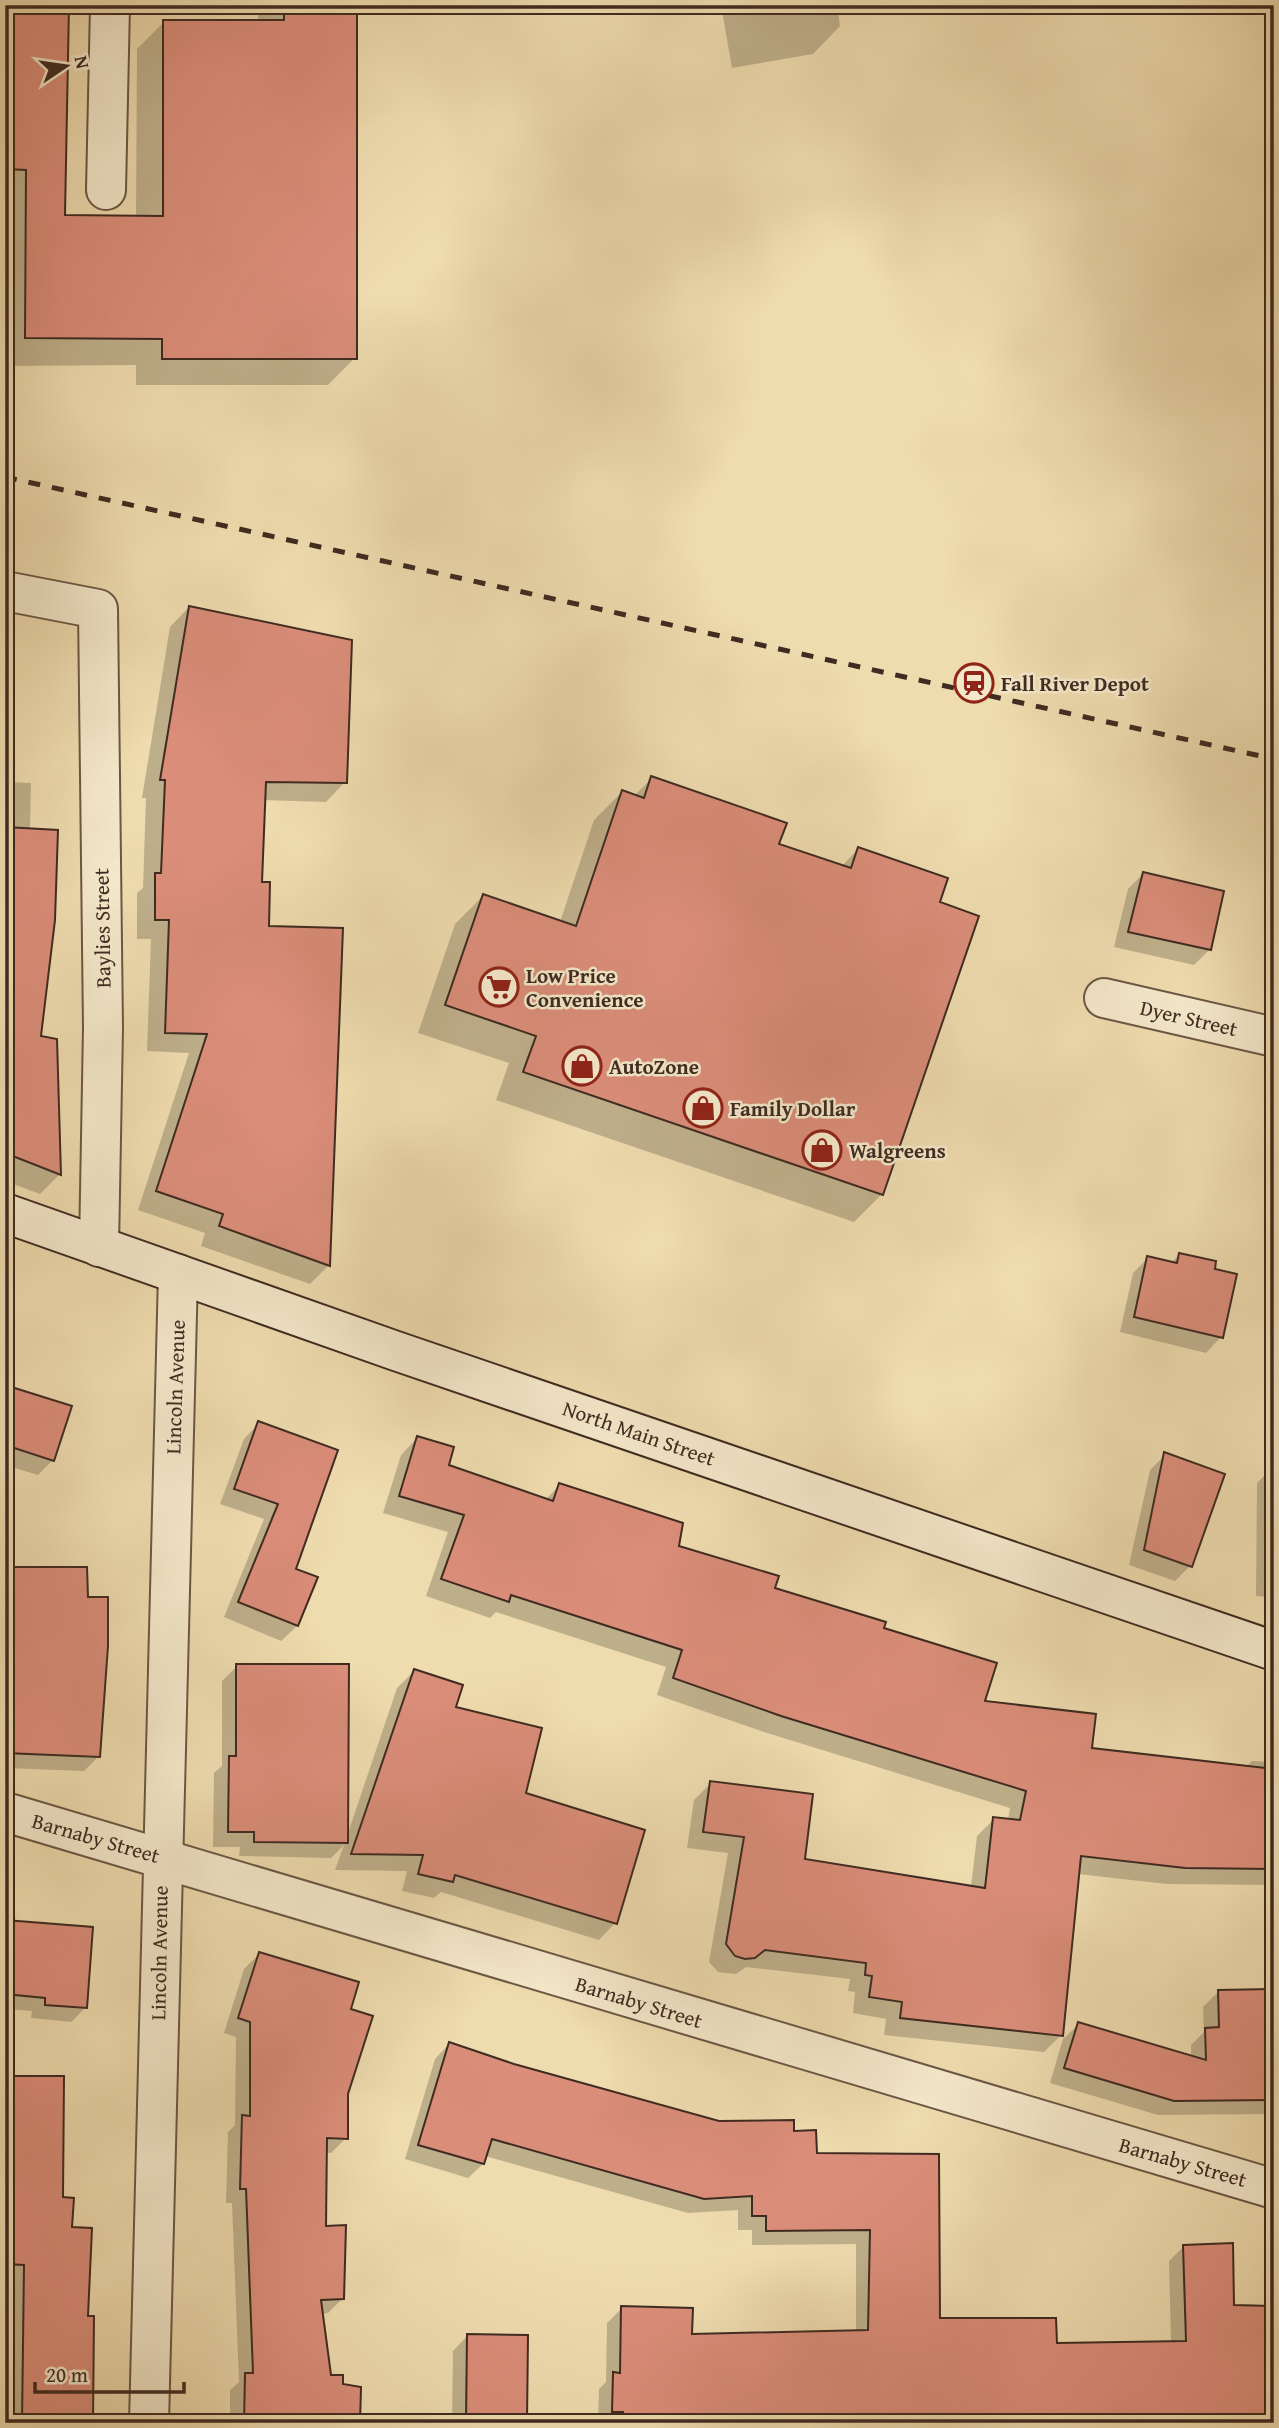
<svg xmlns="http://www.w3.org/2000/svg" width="1279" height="2428" viewBox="0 0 1279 2428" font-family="'Gentium Book Plus',serif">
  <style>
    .shadow { fill: #0003 }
    .building { fill: #da8d79; stroke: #3f2b21; stroke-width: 2 }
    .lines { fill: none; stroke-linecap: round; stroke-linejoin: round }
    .minor-casing { stroke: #6b5744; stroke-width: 42 }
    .secondary-casing { stroke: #3f2b21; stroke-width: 42 }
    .minor { stroke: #f4e8ca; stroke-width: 38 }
    .secondary { stroke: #f4e8ca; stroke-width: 38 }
    .rail { stroke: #3f2b21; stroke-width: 5; stroke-dasharray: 12 12; stroke-linecap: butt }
    .labels { text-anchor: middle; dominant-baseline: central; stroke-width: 5; stroke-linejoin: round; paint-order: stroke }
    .poi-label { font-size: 21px; font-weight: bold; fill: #3f2b21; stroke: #f4e8ca; text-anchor: start }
    .street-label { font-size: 21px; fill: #3f2b21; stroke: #f4e8ca }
  </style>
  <rect width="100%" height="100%" fill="#eedbae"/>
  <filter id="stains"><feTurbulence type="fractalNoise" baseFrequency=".00286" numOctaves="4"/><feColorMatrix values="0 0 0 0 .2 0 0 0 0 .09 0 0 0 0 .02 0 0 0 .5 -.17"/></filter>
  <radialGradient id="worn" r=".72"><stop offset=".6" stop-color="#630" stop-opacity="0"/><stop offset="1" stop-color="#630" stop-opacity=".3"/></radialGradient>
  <g class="shadow">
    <path d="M5,5L64,217H136L137,49L164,22H258V5H355V358L328,385H136V365L5,366Z"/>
    <path d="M552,5H668L554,13Z"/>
    <path d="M721,5H837L840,26L813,54L732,68Z"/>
    <path d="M189,607L345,782L326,802L263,800L260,884L329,1265L310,1284L201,1246L205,1233L138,1210L189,1053L147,1051L151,939H137V893L143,888L146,798H142L170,627Z"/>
    <path d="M652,778L777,845L841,867L858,849L938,903L882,1194L854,1222L496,1100L509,1063L418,1033L455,924L483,896L560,922L594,820L622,792L634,796Z"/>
    <path d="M5,782L31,783L30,830L39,1037L60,1174L40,1194L5,1181Z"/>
    <path d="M1143,874L1209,950L1194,965L1114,947L1128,889Z"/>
    <path d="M1179,1255L1221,1337L1206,1353L1120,1332L1133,1273L1148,1258L1171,1263Z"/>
    <path d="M5,1387L53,1460L38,1475L5,1465Z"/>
    <path d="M259,1423L294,1570L316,1578L297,1626L281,1641L224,1617L264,1519L220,1504L244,1439Z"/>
    <path d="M417,1438L447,1466L545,1500L560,1485L677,1547L773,1590L882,1629L983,1703L1090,1749L1246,1767L1252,1761L1274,1762V1885L1167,1884L1077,1874L1061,2035L1044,2052L884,2035L886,2019L853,2013L855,1992L848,1991L850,1979L746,1967L736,1974L718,1972L709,1962L728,1853L687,1848L694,1800L711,1783L803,1860L971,1887L977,1836L994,1819L1008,1820L1010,1808L764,1732L657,1695L666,1667L496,1612L490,1618L426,1596L448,1532L383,1513L401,1455Z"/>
    <path d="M1165,1455L1190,1566L1175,1581L1129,1565L1150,1470Z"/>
    <path d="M1271,1469H1274V1607H1267V1597L1256,1596L1257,1483Z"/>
    <path d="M5,1569L99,1756L84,1771L5,1768Z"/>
    <path d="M237,1666L347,1836L397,1688L414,1671L453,1708L524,1795L615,1923L599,1940L441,1892L434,1898L402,1891L407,1871L335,1870L344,1845L331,1858L239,1856L240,1847H213L214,1773L222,1766V1681Z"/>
    <path d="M5,1922L85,2008L71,2022L31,2018L32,2011L5,2009Z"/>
    <path d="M259,1954L349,2010L346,2138L331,2153H325L324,2228L343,2298L328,2313L321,2314L329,2377L341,2385L359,2423H230V2390L239,2382L232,2203H226L228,2132L235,2125L236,2037L224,2033L244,1969Z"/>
    <path d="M1274,1991V2114L1158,2115L1050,2083L1063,2039L1079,2024L1191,2057V2045L1204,2032L1203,2007L1218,1992Z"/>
    <path d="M449,2044L513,2065L718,2123L792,2132L815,2155L938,2319L1055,2345L1171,2343L1169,2261L1184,2246L1233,2307L1274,2423H598L599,2389L606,2382L607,2323L622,2308L691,2336L856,2332V2244L752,2245V2230H738V2210L688,2213L485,2156L483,2164L468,2178L405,2159L435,2059Z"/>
    <path d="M5,2077L61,2199L70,2229L86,2318L91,2423H5Z"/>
    <path d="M468,2335L525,2423H452L453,2351Z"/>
  </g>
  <g class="building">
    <path d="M5,5H69L65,215L163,216V20H284V5H357V359H162V339L25,338L26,170L5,169Z"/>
    <path d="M189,606L352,640L347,783L266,782L262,882H270L269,926L343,928L330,1266L219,1226L223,1214L156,1191L207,1034L165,1033L169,920H155V873H161L165,780H160Z"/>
    <path d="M651,776L787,823L779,844L851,868L858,847L948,878L940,902L979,916L883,1195L523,1072L536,1036L445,1005L483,894L576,926L622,790L644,798Z"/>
    <path d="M5,827L58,830L55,920L41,1036L57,1039L61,1175L5,1153Z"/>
    <path d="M1143,872L1224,891L1211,950L1128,932Z"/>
    <path d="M1179,1253L1216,1261L1215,1269L1237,1274L1223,1338L1134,1317L1147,1256L1177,1263Z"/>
    <path d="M5,1385L72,1406L54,1461L5,1445Z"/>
    <path d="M258,1421L338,1450L296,1569L318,1577L298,1626L238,1602L278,1504L234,1489Z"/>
    <path d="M417,1436L454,1447L449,1465L553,1501L559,1483L683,1523L679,1546L779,1576L775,1588L886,1622L884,1628L997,1663L985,1701L1096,1714L1092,1748L1274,1769V1869L1185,1868L1081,1856L1063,2036L900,2018L902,2002L869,1997L872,1976L865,1975L866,1963L765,1950L755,1958L745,1959L735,1956L726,1944L744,1837L703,1832L710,1781L813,1794L805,1859L985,1888L993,1817L1020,1820L1026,1791L781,1716L673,1678L682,1650L511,1595L509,1602L441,1579L464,1515L399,1496Z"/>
    <path d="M1164,1452L1225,1474L1192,1567L1144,1550Z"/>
    <path d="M5,1567H87L88,1597H108V1646L100,1757L5,1753Z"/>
    <path d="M236,1664H349L348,1843L254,1842V1832H228L229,1756H236Z"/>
    <path d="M414,1669L463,1685L456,1707L542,1728L526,1793L645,1830L617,1924L455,1875L453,1882L418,1874L423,1855L351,1854Z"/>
    <path d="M5,1920L93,1927L87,2008L45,2005V1998L5,1994Z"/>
    <path d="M259,1952L359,1982L351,2009L373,2016L348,2094V2139L327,2138L326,2226L346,2225L344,2299L321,2300L331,2375H343V2384L361,2387L360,2423H244L245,2373H253L246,2189H240L242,2115L250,2116V2022L238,2018Z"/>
    <path d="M1274,1989V2100L1174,2101L1064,2068L1078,2022L1206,2060L1205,2028L1219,2027L1218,1990Z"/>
    <path d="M449,2042L514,2064L719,2121L794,2120V2131L816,2130L817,2153L939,2154L940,2318H1056L1057,2343L1186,2341L1183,2245L1233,2243L1234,2305L1274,2306V2423H622L623,2412H612L613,2372L620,2373L621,2306L693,2308L692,2334L868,2330L870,2230L766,2231V2216H752V2196L704,2199L492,2139L484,2164L418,2145Z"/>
    <path d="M5,2076H64L63,2197L74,2198L72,2227L92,2228L88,2316H94L93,2423H22L24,2265L5,2264Z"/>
    <path d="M467,2334L528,2335L527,2423H466Z"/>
  </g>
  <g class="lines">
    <g class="minor-casing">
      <g id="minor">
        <path d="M106,190L110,5"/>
        <path d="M5,591L98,609L103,1028L99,1247"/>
        <path d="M1104,998L1274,1037"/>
        <path d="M5,1812L1274,2189"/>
        <path d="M149,2423L178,1274"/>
      </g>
    </g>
    <g class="secondary-casing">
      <path id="secondary" d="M5,1213L396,1351L1274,1651"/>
    </g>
    <use href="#minor" class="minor"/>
    <use href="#secondary" class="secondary"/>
    <path class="rail" d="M5,477L1274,759"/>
  </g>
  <defs>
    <g id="station-ring" transform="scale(2.0125)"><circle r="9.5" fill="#f4e8ca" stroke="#8f2418" stroke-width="1.5"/><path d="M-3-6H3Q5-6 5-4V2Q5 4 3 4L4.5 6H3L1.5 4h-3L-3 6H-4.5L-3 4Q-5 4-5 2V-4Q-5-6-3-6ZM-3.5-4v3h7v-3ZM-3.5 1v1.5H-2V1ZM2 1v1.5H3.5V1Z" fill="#8f2418"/></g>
    <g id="supermarket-ring" transform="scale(2.0125)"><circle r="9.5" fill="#f4e8ca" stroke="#8f2418" stroke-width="1.5"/><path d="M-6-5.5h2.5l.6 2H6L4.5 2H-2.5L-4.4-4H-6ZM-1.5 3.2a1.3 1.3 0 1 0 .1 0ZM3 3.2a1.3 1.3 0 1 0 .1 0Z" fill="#8f2418"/></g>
    <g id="shop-ring" transform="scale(2.0125)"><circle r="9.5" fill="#f4e8ca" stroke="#8f2418" stroke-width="1.5"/><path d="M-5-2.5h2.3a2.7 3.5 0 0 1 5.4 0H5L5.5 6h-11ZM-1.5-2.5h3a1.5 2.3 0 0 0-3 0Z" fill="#8f2418"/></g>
  </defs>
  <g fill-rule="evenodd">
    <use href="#station-ring" x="974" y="683"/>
    <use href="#supermarket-ring" x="499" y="987"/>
    <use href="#shop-ring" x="582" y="1066"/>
    <use href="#shop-ring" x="703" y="1108"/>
    <use href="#shop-ring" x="822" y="1150"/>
  </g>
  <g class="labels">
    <g class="poi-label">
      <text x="1001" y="683">Fall River Depot</text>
      <text x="526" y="975">Low Price<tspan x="526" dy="24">Convenience</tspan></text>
      <text x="609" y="1066">AutoZone</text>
      <text x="730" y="1108">Family Dollar</text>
      <text x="849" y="1150">Walgreens</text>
    </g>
    <g class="street-label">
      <text transform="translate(102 928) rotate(-91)">Baylies Street</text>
      <text transform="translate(1189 1018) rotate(13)">Dyer Street</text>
      <text transform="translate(175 1387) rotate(-88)">Lincoln Avenue</text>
      <text transform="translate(639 1433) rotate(19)">North Main Street</text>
      <text transform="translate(96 1838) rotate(16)">Barnaby Street</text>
      <text transform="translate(159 1953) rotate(-89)">Lincoln Avenue</text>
      <text transform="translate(639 2002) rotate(17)">Barnaby Street</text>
      <text transform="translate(1183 2162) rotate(16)">Barnaby Street</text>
    </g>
  </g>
  <rect width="1279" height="2428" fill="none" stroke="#eedbae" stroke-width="28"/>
  <rect x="7" y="7" width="1265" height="2414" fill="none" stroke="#3f2b21" stroke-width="3.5"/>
  <rect x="14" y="14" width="1251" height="2400" fill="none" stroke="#3f2b21" stroke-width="2"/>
  <g transform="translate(66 66) rotate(77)" stroke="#f4e8ca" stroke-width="5" paint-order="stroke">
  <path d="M0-5L12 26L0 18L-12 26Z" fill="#3f2b21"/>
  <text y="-10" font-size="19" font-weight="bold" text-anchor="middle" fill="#3f2b21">N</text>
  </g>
  <path d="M35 2382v10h149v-10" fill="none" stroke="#3f2b21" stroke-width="3.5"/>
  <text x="46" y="2382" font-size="21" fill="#3f2b21" stroke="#f4e8ca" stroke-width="5" paint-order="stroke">20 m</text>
  <rect width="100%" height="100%" filter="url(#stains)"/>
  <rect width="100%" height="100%" fill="url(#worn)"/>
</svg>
